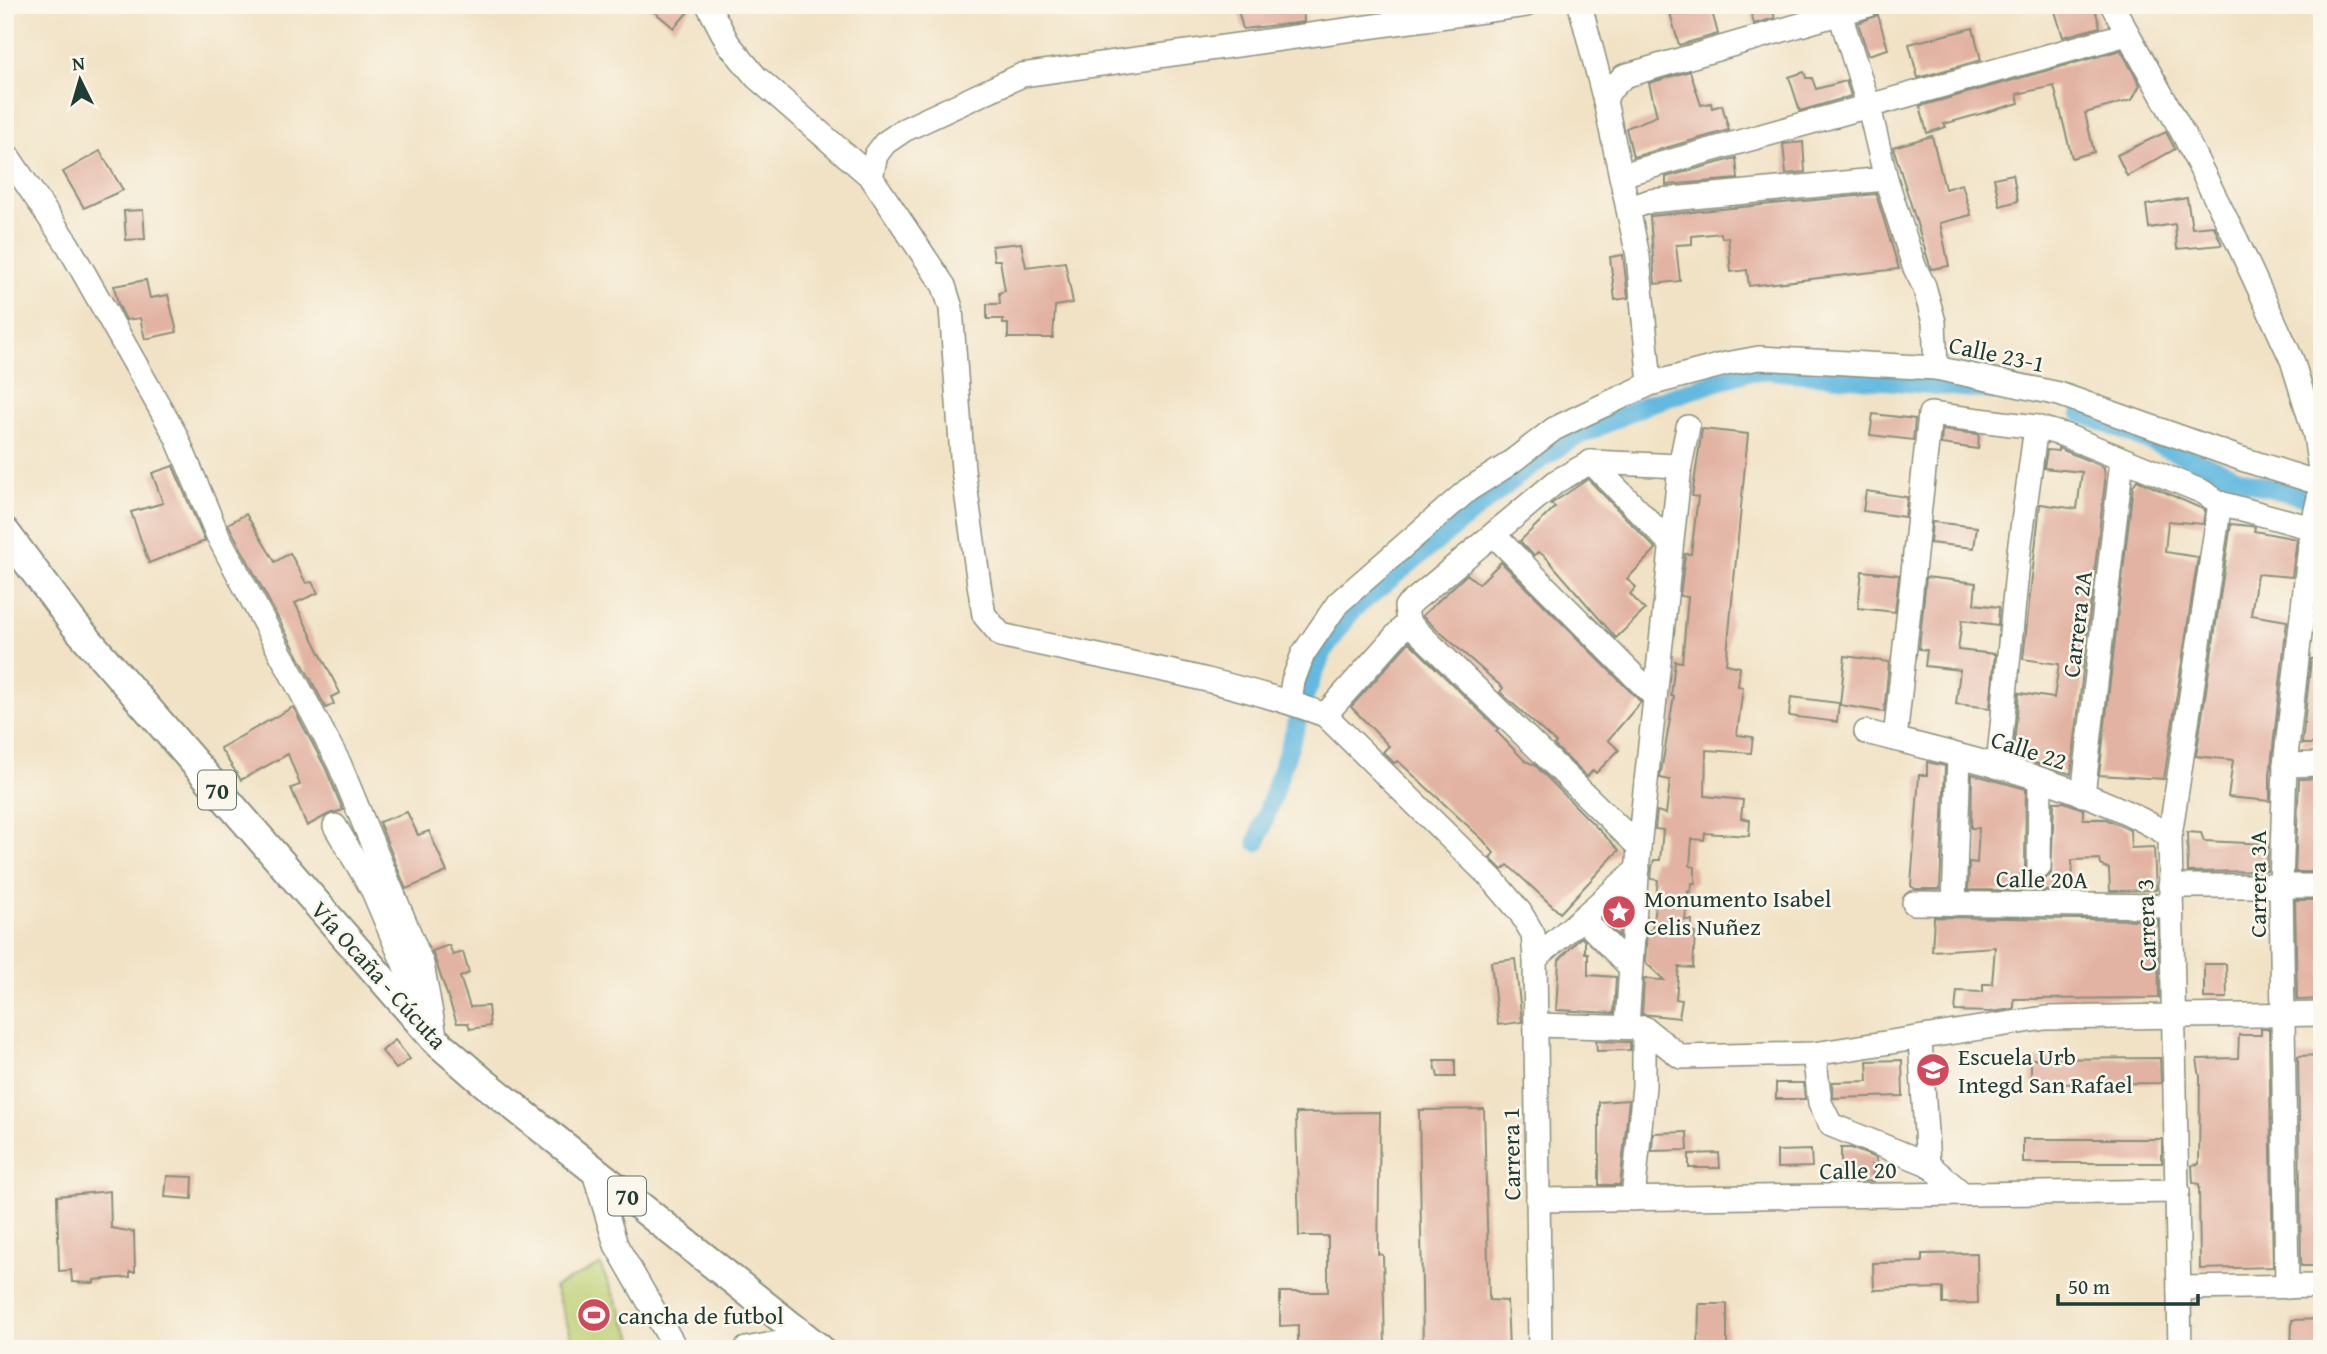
<svg xmlns="http://www.w3.org/2000/svg" width="2327" height="1354" viewBox="0 0 2327 1354" font-family="'Gentium Book Plus',serif">
  <style>
    .green { fill: #bccf72; stroke: #6e8653; stroke-width: 2 }
    .lines { fill: none; stroke-linecap: round; stroke-linejoin: round }
    .canal { stroke: #63b9e0; stroke-width: 19 }
    .building { fill: #e2b2a2 }
    .minor-casing { stroke: #88907c; stroke-width: 26 }
    .major-casing { stroke: #88907c; stroke-width: 32 }
    .minor { stroke: #fff; stroke-width: 23 }
    .major { stroke: #fff; stroke-width: 28 }
    .labels { text-anchor: middle; dominant-baseline: central; stroke-width: 5; stroke-linejoin: round; paint-order: stroke }
    .shield { fill: #fbf7ec; stroke: #61756b; stroke-width: 2 }
    .shield-label { font-size: 23px; font-weight: bold; fill: #1f3d34 }
    .street-label { font-size: 24px; fill: #1f3d34; stroke: #fbf7ec }
    .poi-label { font-size: 24px; fill: #1f3d34; stroke: #fbf7ec; text-anchor: start }
  </style>
  <rect width="100%" height="100%" fill="#fbf7ec"/>
  <filter id="ink" filterUnits="userSpaceOnUse"><feTurbulence type="fractalNoise" baseFrequency=".0143" numOctaves="2"/><feDisplacementMap in="SourceGraphic" scale="14" xChannelSelector="R" yChannelSelector="G"/><feConvolveMatrix kernelMatrix="1 2 1 2 8 2 1 2 1" color-interpolation-filters="sRGB"/></filter>
  <filter id="wash" filterUnits="userSpaceOnUse"><feTurbulence type="fractalNoise" baseFrequency=".00686" numOctaves="4" result="noise"/><feDisplacementMap in="SourceGraphic" scale="28" xChannelSelector="R" yChannelSelector="G"/><feGaussianBlur stdDeviation="1.57" result="paint"/><feColorMatrix in="noise" values="0 0 0 0 0 0 0 0 0 0 0 0 0 0 0 0 0 1.4 0 .05"/><feComposite in="paint" operator="in"/></filter>
  <g filter="url(#wash)">
    <rect width="100%" height="100%" fill="#f1e2c5"/>
    <path class="green" d="M600,1265L636,1344L624,1349H576L554,1287Z"/>
    <g class="lines">
      <g class="canal">
        <path d="M2081,413L2248,482L2309,498"/>
        <path d="M1303,700L1323,652L1352,610L1520,474L1570,440L1648,404L1747,372L1765,370L2002,391"/>
        <path d="M1257,842L1300,715"/>
      </g>
    </g>
    <g id="blocks">
      <g class="building">
        <path d="M646,5H694L674,28Z"/>
        <path d="M1259,5H1303L1304,22L1243,29L1238,10Z"/>
        <path d="M1700,5L1704,10L1711,8L1718,34L1679,45L1670,13Z"/>
        <path d="M1749,5H1771L1775,18L1754,24Z"/>
        <path d="M2053,5H2094L2100,27L2063,37Z"/>
        <path d="M1878,15L1888,49L1868,55L1858,23Z"/>
        <path d="M1973,28L1981,60L1918,78L1909,44Z"/>
        <path d="M2121,50L2140,85L2132,100L2085,113L2094,152L2072,158L2054,86L2017,94L2019,103L1944,124L1946,127L1927,133L1920,106Z"/>
        <path d="M1690,71L1701,105L1711,103L1712,108L1722,105L1729,130L1633,157L1626,128L1657,116L1649,83Z"/>
        <path d="M1804,72L1806,78H1812L1816,89L1846,81L1851,96L1800,111L1789,77Z"/>
        <path d="M2166,132L2175,149L2127,176L2117,155Z"/>
        <path d="M1932,136L1945,189L1962,184L1971,215L1940,223L1949,266L1931,269L1893,147Z"/>
        <path d="M1803,142L1805,172L1786,174L1783,144Z"/>
        <path d="M100,151L123,190L84,208L63,172Z"/>
        <path d="M1736,158L1738,179L1666,185V177Z"/>
        <path d="M2013,174L2018,201L2000,206L1994,178Z"/>
        <path d="M1876,194L1899,269L1749,286L1747,270L1731,272L1728,237L1722,238L1721,233L1692,236V244L1676,245L1680,281L1655,284L1650,216Z"/>
        <path d="M2187,198L2192,228L2214,226L2222,245L2177,249L2175,224L2149,228L2146,205Z"/>
        <path d="M143,210L145,239L126,240L124,211Z"/>
        <path d="M1021,243L1026,267L1065,262L1073,303L1055,306L1053,338H1008V324H1003V319H987V304H1000L999,293L1005,291L1000,260H994L992,246Z"/>
        <path d="M1623,255L1628,298L1615,300L1610,257Z"/>
        <path d="M146,280L150,298L168,295L177,332L145,339L140,318L126,320L118,304L114,286Z"/>
        <path d="M1873,414L1915,419L1913,440L1870,435Z"/>
        <path d="M1702,429L1748,434L1726,664L1740,667L1738,686L1743,687L1737,735L1753,737L1751,753L1706,750L1705,796L1743,800L1741,818L1750,820L1749,836L1705,833L1704,840L1692,839L1690,866L1695,867V883H1692L1691,892L1688,891L1685,920H1692L1691,932L1695,933L1693,968L1679,967L1676,999L1682,1000L1679,1018L1642,1014L1644,979L1664,980L1645,962L1647,930H1652L1658,880L1651,879L1652,867L1654,860H1660L1663,830L1655,829L1657,811L1666,814L1670,780L1660,778L1674,696H1671L1675,661L1682,662L1688,597L1680,596L1685,554H1691L1698,497L1692,496Z"/>
        <path d="M1942,430L1979,434L1978,449L1941,444Z"/>
        <path d="M2058,448L2104,467L2105,482L2071,774L2013,756L2019,693L2054,698L2059,664L2023,659L2040,504L2077,509L2082,472L2044,468L2047,450L2058,451Z"/>
        <path d="M173,466L205,541L149,563L131,512L163,503L152,473Z"/>
        <path d="M1588,479L1656,549L1627,579L1636,587L1630,594L1645,610L1616,638L1545,556L1538,552L1534,556L1520,541L1555,507L1551,504Z"/>
        <path d="M2137,480L2205,510L2203,524L2168,521L2165,552L2198,557L2164,779L2099,775L2133,486Z"/>
        <path d="M1866,491L1907,497L1905,517L1863,511Z"/>
        <path d="M246,514L275,562L290,553L306,583L312,582L318,593L295,603L340,693L331,697L334,704L326,708L228,524Z"/>
        <path d="M1932,522L1977,527L1974,548L1930,543Z"/>
        <path d="M2231,524L2250,526L2255,527L2254,531L2297,539L2292,577L2257,574L2251,615L2287,621L2270,775V801L2228,797L2233,760L2196,756Z"/>
        <path d="M1501,562L1641,702L1608,740L1619,750L1596,773L1593,770L1587,777L1554,745L1556,743L1500,692L1503,688L1422,616L1467,574L1479,584Z"/>
        <path d="M1862,571L1899,575L1895,612L1858,608Z"/>
        <path d="M1926,577L1976,583L1974,604L1999,607L1998,625L1962,620L1958,650L1995,654L1990,708L1956,704L1960,670L1925,666L1927,650L1919,649Z"/>
        <path d="M1409,642L1498,729L1496,731L1525,761L1535,765L1619,850L1560,913L1508,865L1502,870L1490,858L1494,853L1483,840L1398,761L1394,763L1383,752L1389,746L1351,707Z"/>
        <path d="M1845,656L1889,662L1884,712L1840,705Z"/>
        <path d="M2311,659H2322V744H2302Z"/>
        <path d="M1791,697L1839,703L1837,722L1789,716Z"/>
        <path d="M293,707L326,769L343,810L329,814L307,826L291,788L300,785L288,754L241,780L220,748Z"/>
        <path d="M1927,762L1945,766L1940,889H1915L1911,886L1919,775H1927Z"/>
        <path d="M1972,774L2026,789L2025,867L2031,879H2045L2051,874L2054,802H2064L2083,809V819H2106L2130,830L2131,848L2154,847L2156,890L2110,891L2109,869L2101,865L2100,859L2072,860L2073,891L1968,890L1969,862L1977,863L1979,828H1971Z"/>
        <path d="M2322,778V872H2295L2299,779Z"/>
        <path d="M407,812L418,835L429,831L447,872L406,889L379,822Z"/>
        <path d="M2187,832L2201,833L2204,841L2268,844L2267,871L2188,872Z"/>
        <path d="M2295,900H2322V999L2297,1000Z"/>
        <path d="M1621,902L1619,936L1602,919Z"/>
        <path d="M1934,917L2158,920L2159,998L2014,999V1009L1990,1012L1955,1011L1957,991L1983,992V984H1992L1995,947L1932,951Z"/>
        <path d="M1581,937L1585,941V953H1588V975L1616,977L1614,1013L1556,1010L1559,960Z"/>
        <path d="M449,945L453,955L463,952L469,973L460,977L470,1007L488,1006L490,1026L470,1029L468,1023H457L432,951Z"/>
        <path d="M1515,959L1522,1022L1498,1025L1491,962Z"/>
        <path d="M2204,964H2226L2227,998H2204Z"/>
        <path d="M2261,1029H2269L2273,1267L2200,1269L2199,1184L2193,1183L2192,1165L2199,1164L2200,1077L2197,1059L2238,1058L2239,1035H2261Z"/>
        <path d="M395,1040L410,1059L396,1069L382,1051Z"/>
        <path d="M1596,1041L1630,1042V1050L1597,1051Z"/>
        <path d="M2322,1055V1266H2301L2298,1056Z"/>
        <path d="M2160,1058L2161,1083L2031,1084V1059Z"/>
        <path d="M1434,1060H1455V1077H1438Z"/>
        <path d="M1902,1060L1903,1096L1833,1098L1832,1082L1868,1081L1867,1061Z"/>
        <path d="M1776,1083H1803L1805,1099H1776Z"/>
        <path d="M1629,1100L1620,1185H1599V1102Z"/>
        <path d="M1484,1109L1489,1300L1507,1301L1509,1349H1423L1419,1110Z"/>
        <path d="M1380,1112L1378,1254L1383,1255L1385,1349H1298V1325L1280,1326V1292H1328V1236H1299L1296,1113Z"/>
        <path d="M1687,1132L1688,1150L1652,1151L1653,1133Z"/>
        <rect x="2023" y="1139" width="139" height="24"/>
        <path d="M1841,1148H1851L1876,1158L1877,1165H1872L1873,1181L1841,1182Z"/>
        <path d="M1811,1150L1812,1167L1777,1168V1151Z"/>
        <path d="M1719,1153L1720,1168H1689V1154Z"/>
        <path d="M167,1176L193,1177L192,1199L165,1197Z"/>
        <path d="M110,1191L111,1228L134,1232L135,1272H130V1277L94,1280V1283L72,1282L71,1270L59,1271L57,1196Z"/>
        <path d="M1977,1253L1978,1303L1943,1304V1288L1874,1290L1873,1263L1922,1262V1254Z"/>
        <path d="M1699,1304H1727V1349H1698Z"/>
        <path d="M2322,1319V1349H2291L2292,1320Z"/>
      </g>
    </g>
  </g>
  <g filter="url(#ink)">
    <use href="#blocks" fill-opacity="0" stroke="#88907c" stroke-width="2"/>
    <g class="lines">
      <g class="minor-casing">
        <g id="minor">
          <path d="M708,5L728,43L756,77L871,177L944,286L951,308L963,470L979,584L984,615L1001,635C1109,660 1221,677 1325,715L1492,879L1520,912L1533,934L1535,959L1540,1349"/>
          <path d="M1580,5L1605,101L1638,256L1650,384"/>
          <path d="M2112,5L2185,137L2237,241L2292,360L2315,435L2322,484L2312,528L2285,765L2281,885L2287,1287"/>
          <path d="M1840,14L1869,107L1886,179L1914,266L1924,286L1934,322L1936,368"/>
          <path d="M1605,101L1609,91L1624,76L1869,5"/>
          <path d="M5,152L68,245L176,436L218,536L339,763L422,964L436,1041"/>
          <path d="M1621,175L2127,34"/>
          <path d="M871,177L876,155L885,143L904,130L1022,75L1526,5"/>
          <path d="M1628,209L1650,201L1886,179"/>
          <path d="M1591,462L1671,544"/>
          <path d="M1494,535L1655,697"/>
          <path d="M1408,622L1639,847"/>
          <path d="M1290,702L1293,681L1303,654L1338,603L1468,490L1506,466L1554,429L1587,413L1650,384L1726,364L1759,358L1936,368L2059,394L2242,459L2322,484"/>
          <path d="M1325,715L1408,622L1406,607L1557,481L1591,462L1680,466"/>
          <path d="M1866,732C1961,756 2088,784 2170,836"/>
          <path d="M1895,739L1930,414L2036,427L2064,435L2203,492L2220,503L2312,528"/>
          <path d="M2285,765L2322,764"/>
          <path d="M1998,767L2019,551L2036,427"/>
          <path d="M2083,795L2122,460"/>
          <path d="M335,826L373,891L407,971L425,992"/>
          <path d="M2039,867L2040,781"/>
          <path d="M2170,886H2322"/>
          <path d="M1914,903L2171,906"/>
          <path d="M1954,904L1959,756"/>
          <path d="M1583,919L1629,966"/>
          <path d="M1535,959L1638,869"/>
          <path d="M1536,1025L1644,1028L1681,1057L1814,1054L2045,1018L2322,1014"/>
          <path d="M1627,1025L1639,847L1680,466L1688,427"/>
          <path d="M1920,1040L1928,1164L1963,1194"/>
          <path d="M1814,1054L1820,1103L1831,1125L1928,1164"/>
          <path d="M593,1169L616,1245L676,1349"/>
          <path d="M1633,1199L1644,1086V1028"/>
          <path d="M1538,1200L2178,1191"/>
          <path d="M2181,1288L2322,1286"/>
          <path d="M746,1349L806,1338"/>
          <path d="M2180,1349L2170,836L2220,503"/>
        </g>
      </g>
      <g class="major-casing">
        <path id="major" d="M5,532L74,624L436,1041L482,1081L820,1349"/>
      </g>
      <use href="#minor" class="minor"/>
      <use href="#major" class="major"/>
    </g>
  </g>
  <defs>
    <g id="sight-disc" transform="scale(1.75)"><circle r="9.5" fill="#d1495b" stroke="#fbf7ec"/><path d="M0-6L1.8-2.2L6-1.7L2.9 1.2L3.7 5.4L0 3.3L-3.7 5.4L-2.9 1.2L-6-1.7L-1.8-2.2Z" fill="#fff"/></g>
    <g id="school-disc" transform="scale(1.75)"><circle r="9.5" fill="#d1495b" stroke="#fbf7ec"/><path d="M0-5L7-2L0 1L-7-2ZM-4 1L0 2.5L4 1V4Q0 6-4 4Z" fill="#fff"/></g>
    <g id="stadium-disc" transform="scale(1.75)"><circle r="9.5" fill="#d1495b" stroke="#fbf7ec"/><path d="M0-5a6.5 5 0 1 0 0 10a6.5 5 0 1 0 0-10ZM-3.5-1.8h7v3.6h-7Z" fill="#fff"/></g>
  </defs>
  <g fill-rule="evenodd">
    <use href="#sight-disc" x="1619" y="912"/>
    <use href="#school-disc" x="1933" y="1070"/>
    <use href="#stadium-disc" x="594" y="1315"/>
  </g>
  <g class="labels">
    <g class="shield">
      <rect x="198" y="770.5" width="38" height="39" rx="5"/>
      <rect x="608" y="1176.5" width="38" height="39" rx="5"/>
    </g>
    <g class="shield-label">
      <text x="217" y="790">70</text>
      <text x="627" y="1196">70</text>
    </g>
    <g class="street-label">
      <text transform="translate(1997 354) rotate(12)">Calle 23-1</text>
      <text transform="translate(2077 624) rotate(-83)">Carrera 2A</text>
      <text transform="translate(2029 750) rotate(18)">Calle 22</text>
      <text transform="translate(2042 879) rotate(1)">Calle 20A</text>
      <text transform="translate(2257 884) rotate(-90)">Carrera 3A</text>
      <text transform="translate(2146 925) rotate(-92)">Carrera 3</text>
      <text transform="translate(379 975) rotate(48)">Vía Ocaña - Cúcuta</text>
      <text transform="translate(1511 1154) rotate(-91)">Carrera 1</text>
      <text transform="translate(1858 1170) rotate(-1)">Calle 20</text>
    </g>
    <g class="poi-label">
      <text x="1644" y="898">Monumento Isabel<tspan x="1644" dy="28">Celis Nuñez</tspan></text>
      <text x="1958" y="1056">Escuela Urb<tspan x="1958" dy="28">Integd San Rafael</tspan></text>
      <text x="618" y="1315">cancha de futbol</text>
    </g>
  </g>
  <rect width="2327" height="1354" fill="none" stroke="#fbf7ec" stroke-width="28"/>
  <g transform="translate(80 80) rotate(355)" stroke="#fbf7ec" stroke-width="5" paint-order="stroke">
  <path d="M0-5L12 26L0 18L-12 26Z" fill="#1f3d34"/>
  <text y="-10" font-size="19" font-weight="bold" text-anchor="middle" fill="#1f3d34">N</text>
  </g>
  <path d="M2058 1294v10h140v-10" fill="none" stroke="#1f3d34" stroke-width="3.5"/>
  <text x="2068" y="1294" font-size="21" fill="#1f3d34" stroke="#fbf7ec" stroke-width="5" paint-order="stroke">50 m</text>
</svg>
